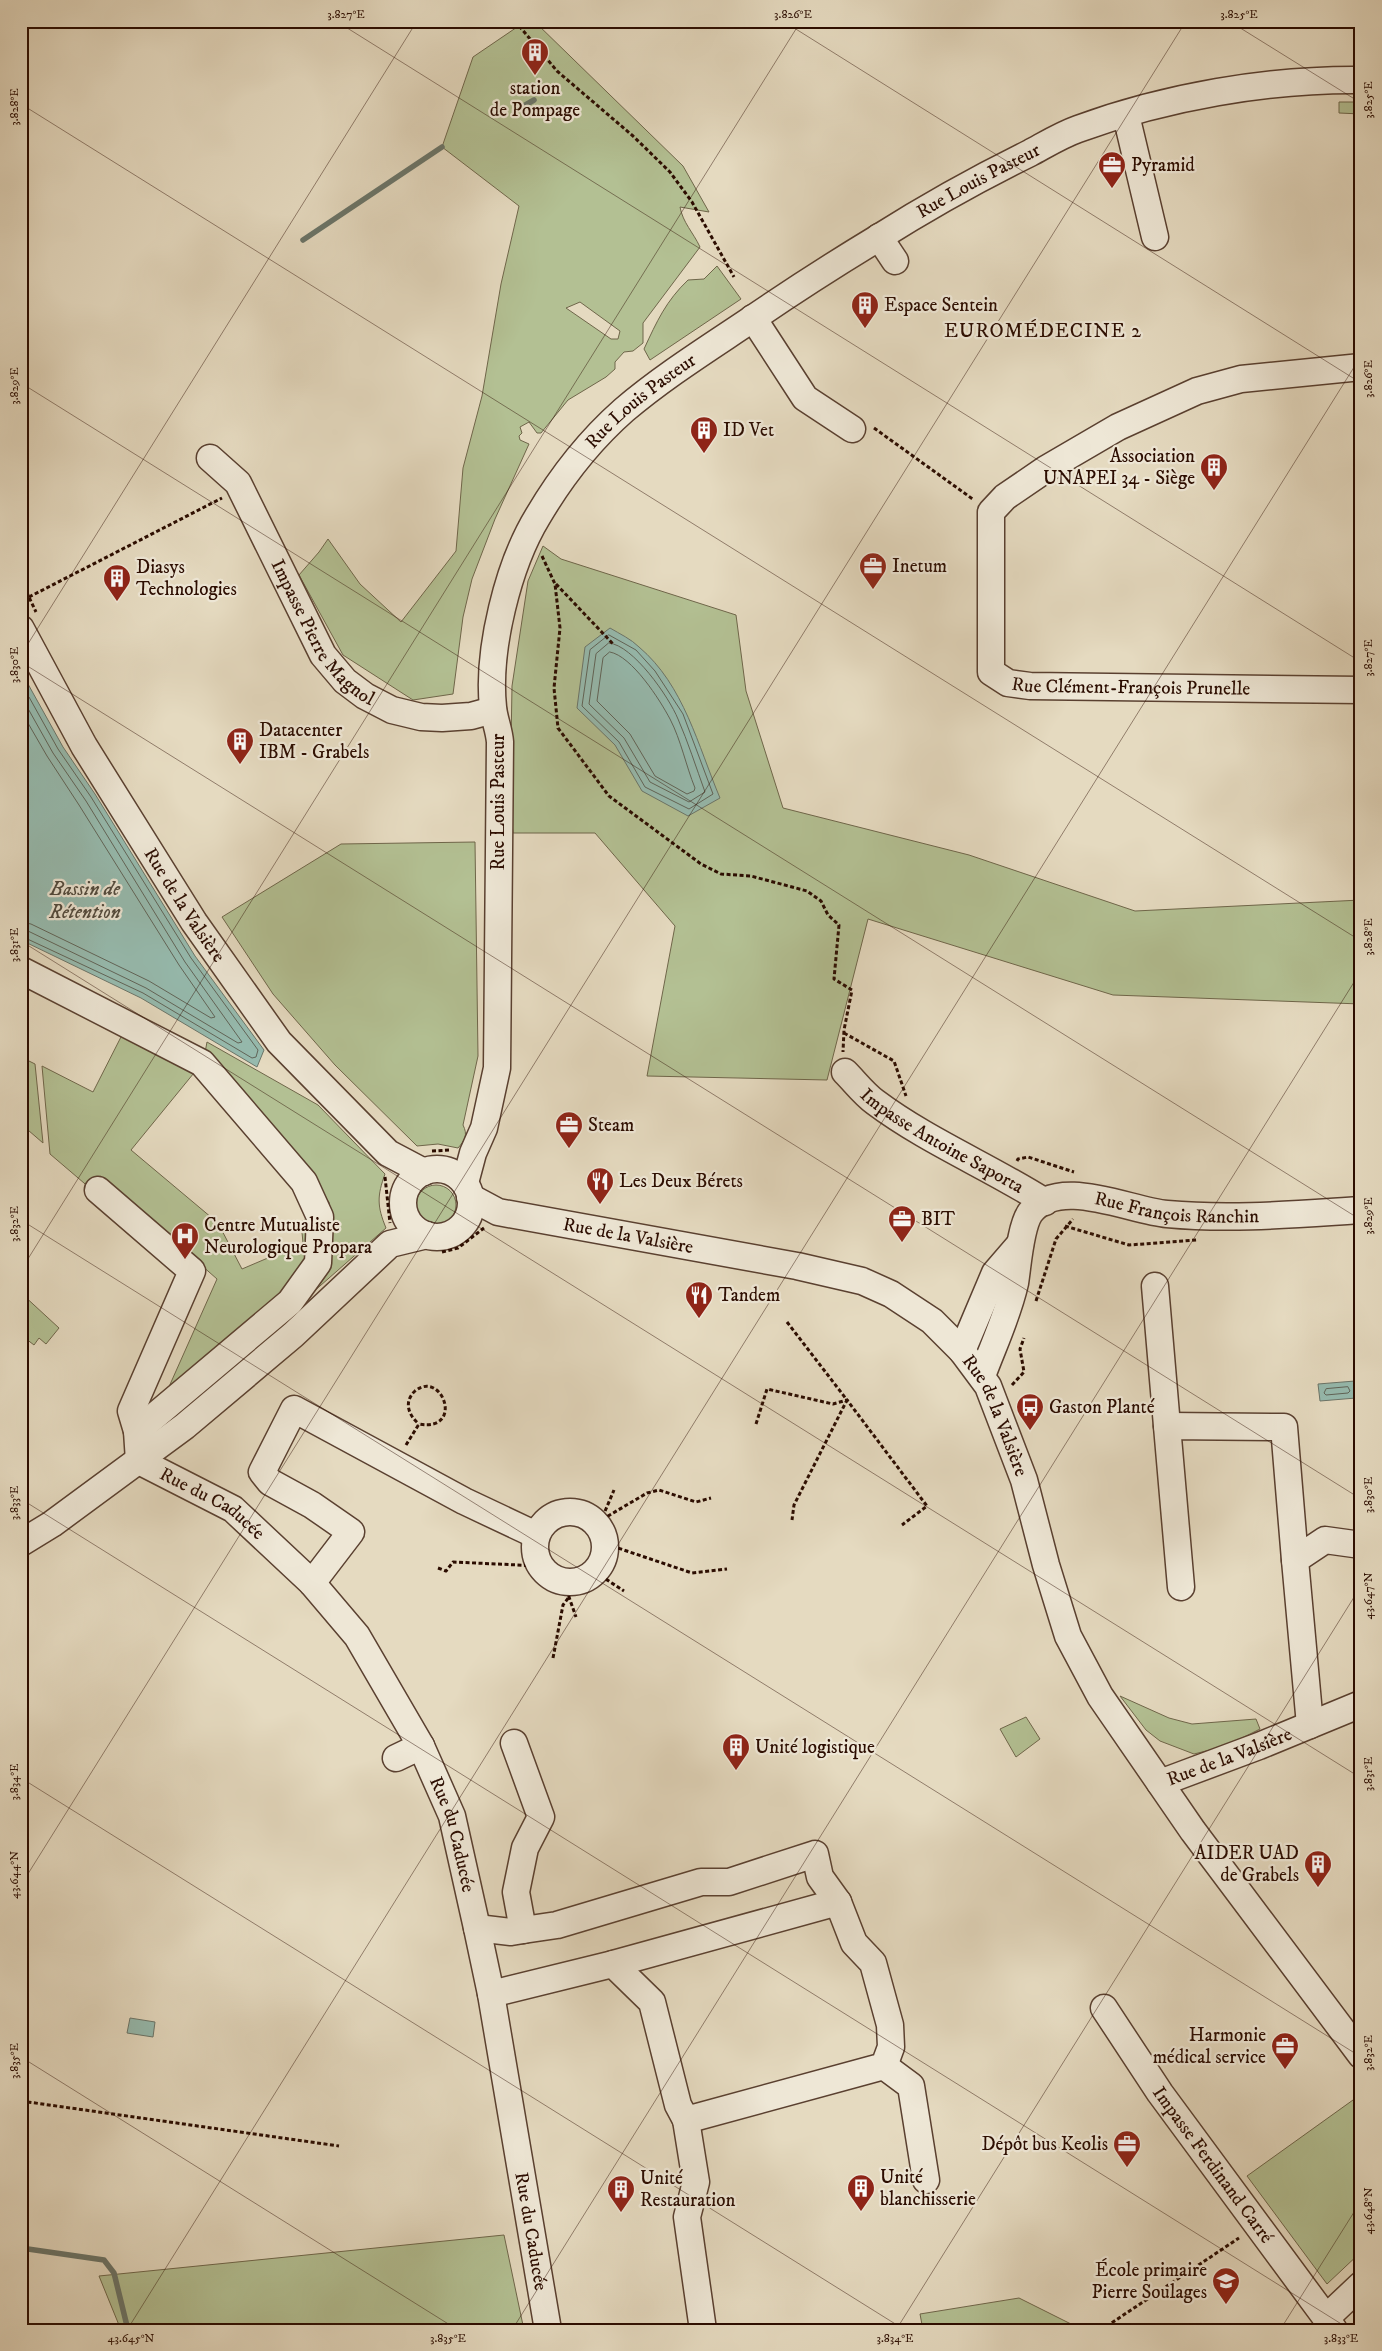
<svg xmlns="http://www.w3.org/2000/svg" width="1382" height="2351" viewBox="0 0 1382 2351" font-family="'IM FELL DW Pica',serif">
  <style>
    .green { fill: #b3c093; stroke: #6f664a; fill-rule: evenodd }
    .water { fill: #96bbaf; stroke: #6b7569 }
    .lines { fill: none; stroke-linecap: round; stroke-linejoin: round }
    .shore { stroke: #606458; stroke-width: 1 }
    .stream { stroke: #6b7569; stroke-width: 5.5 }
    .minor-casing { stroke: #5a4030; stroke-width: 29 }
    .path { stroke: #2b0c00; stroke-width: 3; stroke-dasharray: 4 2.5; stroke-linecap: butt }
    .minor { stroke: #eee7d6; stroke-width: 26 }
    .ticks { fill: none; stroke: #2b0c00; stroke-width: 1; stroke-opacity: 0.45 }
    .labels { text-anchor: middle; dominant-baseline: central; stroke-width: 4.5; stroke-linejoin: round; paint-order: stroke }
    .poi-label { font-size: 19px; fill: #2b0c00; stroke: #eee7d6; text-anchor: start }
    .street-label { font-size: 19px; fill: #2b0c00; stroke: #eee7d6 }
    .neighbourhood-label { font-size: 20px; letter-spacing: 1px; fill: #2b0c00; stroke: #eee7d6 }
    .water-label { font-size: 20px; font-style: italic; fill: #50493d; stroke: #eee7d6 }
    .neatline { fill: none; stroke: #2b0c00; stroke-width: 2 }
    .ticks-label { font-size: 12px; text-anchor: middle; fill: #2b0c00 }
  </style>
  <rect width="100%" height="100%" fill="#e5dac0"/>
  <filter id="stains"><feTurbulence type="fractalNoise" baseFrequency=".004" numOctaves="4"/><feColorMatrix values="0 0 0 0 .2 0 0 0 0 .09 0 0 0 0 .02 0 0 0 .5 -.17"/></filter>
  <radialGradient id="worn" r=".72"><stop offset=".6" stop-color="#630" stop-opacity="0"/><stop offset="1" stop-color="#630" stop-opacity=".3"/></radialGradient>
  <g class="green">
    <path d="M526,21H534L683,166L709,212L680,207C683,223 693,232 700,247L643,323V343L633,351L624,352L615,362V369L606,377L568,400L541,433H537L529,422L520,427L522,433L519,436L520,440L529,444L495,519L472,579L463,617L453,694L413,700L343,655L299,575L319,552L328,539L360,584L401,622L456,551L463,468L482,396L501,284L519,206L442,147L473,57ZM580,302L620,331L618,339H611L566,308Z"/>
    <path d="M1339,102H1361V114L1339,113Z"/>
    <path d="M717,266L741,299L650,360L644,349C657,321 666,301 688,280L704,279Z"/>
    <path d="M543,546L561,559L736,615L746,691L783,808L969,855L1135,911L1361,900V1004L1113,995L868,919L827,1080L647,1076L675,926L595,833H513L510,804L512,686L528,581Z"/>
    <path d="M475,842L478,1056L463,1125C468,1135 465,1140 458,1148L438,1144L417,1146L335,1065L273,994L222,917L341,844Z"/>
    <path d="M123,1033L198,1068L131,1150L218,1223L242,1269L303,1243L301,1222L313,1216L311,1250L288,1295L168,1389L217,1279L100,1176L91,1189L50,1154L42,1066L93,1092Z"/>
    <path d="M207,1042L318,1105L385,1174C377,1196 377,1206 386,1228L312,1293L332,1226L329,1202L204,1058Z"/>
    <path d="M21,1057L35,1064L43,1143L21,1124Z"/>
    <circle cx="436" cy="1205" r="20"/>
    <path d="M21,1293L59,1328L46,1344L39,1338L34,1345L21,1335Z"/>
    <path d="M1120,1696L1169,1718L1192,1724L1256,1719L1260,1729L1226,1746L1194,1754L1160,1741L1146,1730Z"/>
    <path d="M1026,1717L1040,1739L1016,1757L1000,1729Z"/>
    <path d="M1353,2100L1361,2108V2252L1327,2284L1247,2176Z"/>
    <path d="M504,2235L524,2330H121L99,2276Z"/>
    <path d="M1019,2298L1083,2330H923L920,2314Z"/>
  </g>
  <g class="water">
    <path d="M610,628C620,634 631,639 639,647C684,685 698,746 720,798L688,816L642,791L615,745L577,708L585,647Z"/>
    <path d="M28,684L63,747L95,794L195,956L264,1050L257,1067L141,998L21,940V696Z"/>
    <path d="M1355,1381L1356,1398L1320,1401L1318,1384Z"/>
    <path d="M130,2018L155,2022L153,2037L127,2033Z"/>
  </g>
  <g class="lines">
    <g class="shore">
      <path d="M609,635L636,650L655,671L683,714L713,794L689,809L645,787L619,742L582,706L590,650Z"/>
      <path d="M609,643C633,645 669,697 678,719C688,742 696,767 705,792L689,802L650,782L624,738L589,704L596,654Z"/>
      <path d="M610,652C632,656 660,700 670,719C681,740 686,766 695,788L694,791L687,794L655,776L630,734L597,701L603,658Z"/>
      <path d="M21,697H29L58,749L91,797L191,958L258,1050L256,1057L252,1058L143,993L21,936"/>
      <path d="M21,703L26,705L53,753L86,801L185,962L242,1042L238,1043L146,988L28,931L21,930"/>
      <path d="M21,711L47,756L79,805L179,965L215,1017L211,1018L149,981L31,924L21,922"/>
      <path d="M1348,1387L1350,1391L1348,1393L1326,1395L1324,1393L1326,1389Z"/>
    </g>
    <g class="stream">
      <path d="M515,111L534,100"/>
      <path d="M303,240L442,147"/>
      <path d="M21,2248L104,2260L114,2273L128,2330"/>
    </g>
    <g class="minor-casing">
      <g id="minor">
        <path d="M1126,115L1155,237"/>
        <path d="M879,237L895,261"/>
        <path d="M753,318L805,398L852,429"/>
        <path id="s1" d="M1361,367L1241,379L1197,391L1118,427L1046,469L1005,497L991,512V672L1008,683L1030,686L1361,690"/>
        <path id="s2" d="M210,458L238,483L323,655L345,681L365,696L392,710L421,717L442,718L471,716L493,710"/>
        <path id="s3" d="M21,629L84,746L194,922L279,1042L388,1153L424,1172"/>
        <path d="M21,970L202,1063L304,1182L320,1217L318,1263L290,1302L137,1431L139,1461"/>
        <path id="s4" d="M845,1072C855,1082 864,1094 875,1102C927,1141 990,1167 1045,1202"/>
        <circle cx="437" cy="1203" r="34"/>
        <path id="s5" d="M465,1183L473,1153L484,1128L497,1068L500,742C499,729 494,719 493,707C487,650 508,565 538,516C561,477 590,440 624,410C664,376 709,348 752,319C793,291 835,264 878,238C927,207 977,179 1030,153C1045,145 1061,135 1078,129C1165,97 1268,79 1361,80"/>
        <path d="M98,1190L192,1271L131,1411L137,1431"/>
        <path id="s6" d="M470,1197L498,1212L797,1266L862,1281L891,1294L932,1321L962,1351L988,1386L1024,1480L1046,1565L1068,1636L1100,1696L1193,1831L1361,2055"/>
        <path d="M1155,1286L1167,1426"/>
        <path d="M962,1351L995,1273L1020,1244"/>
        <path id="s7" d="M982,1376C993,1346 1008,1315 1015,1283C1018,1265 1020,1228 1030,1213C1058,1175 1130,1211 1167,1214C1232,1220 1297,1214 1361,1210"/>
        <path id="s8" d="M139,1461L233,1509L312,1583L357,1636L421,1746L452,1816L477,1928L491,1994L548,2330"/>
        <circle cx="570" cy="1547" r="35"/>
        <path d="M21,1543L52,1524L185,1426L293,1335L390,1244L427,1235"/>
        <path d="M312,1583L351,1532L312,1505L270,1482L262,1472L294,1409L464,1501L536,1535"/>
        <path d="M1181,1587L1167,1426L1284,1427L1295,1560"/>
        <path d="M1310,1725L1295,1560L1325,1540L1361,1545"/>
        <path d="M396,1758L421,1746"/>
        <path id="s9" d="M1160,1783L1259,1746L1361,1704"/>
        <path d="M477,1928L511,1932L523,1930L516,1892L525,1848L541,1817L514,1743"/>
        <path d="M613,1964L838,1902"/>
        <path d="M491,1994L613,1964L652,2002L678,2105L686,2120L884,2066L891,2047L890,2025L873,1963L854,1943L838,1902L820,1877L815,1854L729,1882H701L557,1925L523,1930"/>
        <path id="s10" d="M1104,2008L1160,2093L1326,2318"/>
        <path d="M884,2066L911,2086L926,2180"/>
        <path d="M686,2120L696,2182L687,2217L703,2330"/>
        <path d="M1334,2330L1326,2318L1361,2285"/>
      </g>
    </g>
    <g class="path">
      <path d="M515,21L557,71L633,136L670,172L692,202L734,277"/>
      <path d="M874,428L974,500"/>
      <path d="M542,556L555,584L560,628L554,688L558,728L609,796L701,864L721,874L751,876L807,891L821,901L828,915L839,925L834,979L852,990L844,1030L843,1052"/>
      <path d="M21,580L36,612"/>
      <path d="M556,584L614,645"/>
      <path d="M29,597L222,498"/>
      <path d="M844,1033L894,1061L906,1096"/>
      <path d="M432,1151L451,1150"/>
      <path d="M1017,1161L1018,1159L1028,1157L1074,1172"/>
      <path d="M385,1177L390,1223"/>
      <path d="M1065,1226L1129,1245L1197,1240"/>
      <path d="M442,1252L458,1248L484,1228"/>
      <path d="M1036,1301L1056,1239L1073,1219"/>
      <path d="M787,1322L847,1400L794,1505L792,1520"/>
      <path d="M1012,1385L1024,1372L1020,1349L1024,1338"/>
      <path d="M756,1424L767,1389L833,1404L847,1400L927,1506L902,1525"/>
      <path d="M406,1445L419,1424C465,1432 442,1369 415,1391C403,1402 409,1416 419,1424"/>
      <path d="M600,1523L614,1490"/>
      <path d="M599,1526L608,1516L647,1493L659,1490L696,1502L711,1498"/>
      <path d="M606,1544L692,1573L727,1569"/>
      <path d="M438,1568L446,1571L453,1562L540,1566"/>
      <path d="M595,1572L624,1591"/>
      <path d="M568,1583L569,1597L576,1617"/>
      <path d="M553,1658L563,1605L569,1597"/>
      <path d="M1355,2076L1361,2083"/>
      <path d="M21,2101L339,2146"/>
      <path d="M1101,2330L1239,2238"/>
    </g>
    <use href="#minor" class="minor"/>
  </g>
  <path class="ticks" d="M336,21L1361,662M783,21L1361,383M1229,21L1361,103M21,40L33,21M21,104L1361,941M21,383L1361,1220M21,655L417,21M21,662L1361,1499M21,941L1361,1778M21,1220L1361,2057M21,1270L801,21M21,1499L1351,2330M21,1778L905,2330M21,1885L1186,21M21,2057L458,2330M127,2330L1361,356M512,2330L1361,971M896,2330L1361,1586M1280,2330L1361,2201"/>
  <defs>
    <g id="building-pin" transform="scale(1.4375)"><path d="M0 17L-7.5 6A9.5 9.5 0 1 1 7.5 6Z" fill="#8f2418" stroke="#eee7d6"/><path d="M-4-6H4V6H1V3H-1V6H-4ZM-2.5-4.3h1.7v1.8h-1.7ZM.8-4.3h1.7v1.8H.8ZM-2.5-1h1.7V.8h-1.7ZM.8-1h1.7V.8H.8Z" fill="#fff"/></g>
    <g id="office-pin" transform="scale(1.4375)"><path d="M0 17L-7.5 6A9.5 9.5 0 1 1 7.5 6Z" fill="#8f2418" stroke="#eee7d6"/><path d="M-6-3h4V-5.5h4V-3h4V5H-6ZM-1-4.5V-3h2v-1.5ZM-6 0V1H6V0Z" fill="#fff"/></g>
    <g id="restaurant-pin" transform="scale(1.4375)"><path d="M0 17L-7.5 6A9.5 9.5 0 1 1 7.5 6Z" fill="#8f2418" stroke="#eee7d6"/><path d="M-5-6h1v4h1v-4h1v4h1v-4h1v5L-1.5 .5V6h-2V.5L-5-1ZM5-6V6H3V1.5H1.5Q1.5-4 5-6Z" fill="#fff"/></g>
    <g id="hospital-pin" transform="scale(1.4375)"><path d="M0 17L-7.5 6A9.5 9.5 0 1 1 7.5 6Z" fill="#8f2418" stroke="#eee7d6"/><path d="M-5-5h3v3.5h4V-5h3V5h-3V1.5h-4V5h-3Z" fill="#fff"/></g>
    <g id="bus-pin" transform="scale(1.4375)"><path d="M0 17L-7.5 6A9.5 9.5 0 1 1 7.5 6Z" fill="#8f2418" stroke="#eee7d6"/><path d="M-5-6H5V4H4V6H2V4H-2V6H-4V4H-5ZM-3.5-4V0h7V-4ZM-3.5 1.2v1.5H-2V1.2ZM2 1.2v1.5H3.5V1.2Z" fill="#fff"/></g>
    <g id="school-pin" transform="scale(1.4375)"><path d="M0 17L-7.5 6A9.5 9.5 0 1 1 7.5 6Z" fill="#8f2418" stroke="#eee7d6"/><path d="M0-5L7-2L0 1L-7-2ZM-4 1L0 2.5L4 1V4Q0 6-4 4Z" fill="#fff"/></g>
  </defs>
  <g fill-rule="evenodd">
    <use href="#building-pin" x="535" y="52"/>
    <use href="#office-pin" x="1112" y="165"/>
    <use href="#building-pin" x="865" y="305"/>
    <use href="#building-pin" x="704" y="430"/>
    <use href="#building-pin" x="1214" y="467"/>
    <use href="#office-pin" x="873" y="566"/>
    <use href="#building-pin" x="117" y="578"/>
    <use href="#building-pin" x="240" y="741"/>
    <use href="#office-pin" x="569" y="1125"/>
    <use href="#restaurant-pin" x="600" y="1181"/>
    <use href="#office-pin" x="902" y="1219"/>
    <use href="#hospital-pin" x="185" y="1236"/>
    <use href="#restaurant-pin" x="699" y="1295"/>
    <use href="#bus-pin" x="1030" y="1407"/>
    <use href="#building-pin" x="736" y="1747"/>
    <use href="#building-pin" x="1318" y="1864"/>
    <use href="#office-pin" x="1285" y="2046"/>
    <use href="#office-pin" x="1127" y="2144"/>
    <use href="#building-pin" x="861" y="2188"/>
    <use href="#building-pin" x="621" y="2189"/>
    <use href="#school-pin" x="1226" y="2281"/>
  </g>
  <g class="labels">
    <g class="poi-label">
      <text x="535" y="88" text-anchor="middle">station<tspan x="535" dy="22">de Pompage</tspan></text>
      <text x="1131" y="165">Pyramid</text>
      <text x="884" y="305">Espace Sentein</text>
      <text x="723" y="430">ID Vet</text>
      <text x="1195" y="456" text-anchor="end">Association<tspan x="1195" dy="22">UNAPEI 34 - Siège</tspan></text>
      <text x="892" y="566">Inetum</text>
      <text x="136" y="567">Diasys<tspan x="136" dy="22">Technologies</tspan></text>
      <text x="259" y="730">Datacenter<tspan x="259" dy="22">IBM - Grabels</tspan></text>
      <text x="588" y="1125">Steam</text>
      <text x="619" y="1181">Les Deux Bérets</text>
      <text x="921" y="1219">BIT</text>
      <text x="204" y="1225">Centre Mutualiste<tspan x="204" dy="22">Neurologique Propara</tspan></text>
      <text x="718" y="1295">Tandem</text>
      <text x="1049" y="1407">Gaston Planté</text>
      <text x="755" y="1747">Unité logistique</text>
      <text x="1299" y="1853" text-anchor="end">AIDER UAD<tspan x="1299" dy="22">de Grabels</tspan></text>
      <text x="1266" y="2035" text-anchor="end">Harmonie<tspan x="1266" dy="22">médical service</tspan></text>
      <text x="1108" y="2144" text-anchor="end">Dépôt bus Keolis</text>
      <text x="880" y="2177">Unité<tspan x="880" dy="22">blanchisserie</tspan></text>
      <text x="640" y="2178">Unité<tspan x="640" dy="22">Restauration</tspan></text>
      <text x="1207" y="2270" text-anchor="end">École primaire<tspan x="1207" dy="22">Pierre Soulages</tspan></text>
    </g>
    <g class="street-label">
      <text stroke="none"><textPath href="#s5" startOffset="1240">Rue Louis Pasteur</textPath></text>
      <text stroke="none"><textPath href="#s5" startOffset="836">Rue Louis Pasteur</textPath></text>
      <text stroke="none"><textPath href="#s2" startOffset="211">Impasse Pierre Magnol</textPath></text>
      <text stroke="none"><textPath href="#s1" startOffset="710">Rue Clément-François Prunelle</textPath></text>
      <text transform="translate(498 802) rotate(-90)">Rue Louis Pasteur</text>
      <text stroke="none"><textPath href="#s3" startOffset="321">Rue de la Valsière</textPath></text>
      <text stroke="none"><textPath href="#s4" startOffset="120">Impasse Antoine Saporta</textPath></text>
      <text stroke="none"><textPath href="#s7" startOffset="324">Rue François Ranchin</textPath></text>
      <text stroke="none"><textPath href="#s6" startOffset="164">Rue de la Valsière</textPath></text>
      <text stroke="none"><textPath href="#s6" startOffset="599">Rue de la Valsière</textPath></text>
      <text stroke="none"><textPath href="#s8" startOffset="85">Rue du Caducée</textPath></text>
      <text stroke="none"><textPath href="#s9" startOffset="74">Rue de la Valsière</textPath></text>
      <text stroke="none"><textPath href="#s8" startOffset="505">Rue du Caducée</textPath></text>
      <text stroke="none"><textPath href="#s10" startOffset="191">Impasse Ferdinand Carré</textPath></text>
      <text stroke="none"><textPath href="#s8" startOffset="910">Rue du Caducée</textPath></text>
    </g>
    <g class="neighbourhood-label">
      <text x="1043" y="331">EUROMÉDECINE 2</text>
    </g>
    <g class="water-label">
      <text x="85" y="889">Bassin de<tspan x="85" dy="23">Rétention</tspan></text>
    </g>
  </g>
  <rect width="1382" height="2351" fill="none" stroke="#e5dac0" stroke-width="55"/>
  <rect x="28" y="28" width="1326" height="2296" class="neatline"/>
  <g class="ticks-label">
    <text x="346" y="18">3.827°E</text>
    <text x="793" y="18">3.826°E</text>
    <text x="1239" y="18">3.825°E</text>
    <text transform="translate(1368 100) rotate(-90)" y="4">3.825°E</text>
    <text transform="translate(14 107) rotate(-90)" y="4">3.828°E</text>
    <text transform="translate(1368 379) rotate(-90)" y="4">3.826°E</text>
    <text transform="translate(14 386) rotate(-90)" y="4">3.829°E</text>
    <text transform="translate(1368 658) rotate(-90)" y="4">3.827°E</text>
    <text transform="translate(14 665) rotate(-90)" y="4">3.830°E</text>
    <text transform="translate(1368 937) rotate(-90)" y="4">3.828°E</text>
    <text transform="translate(14 945) rotate(-90)" y="4">3.831°E</text>
    <text transform="translate(1368 1216) rotate(-90)" y="4">3.829°E</text>
    <text transform="translate(14 1224) rotate(-90)" y="4">3.832°E</text>
    <text transform="translate(1368 1495) rotate(-90)" y="4">3.830°E</text>
    <text transform="translate(14 1503) rotate(-90)" y="4">3.833°E</text>
    <text transform="translate(1368 1596) rotate(-90)" y="4">43.647°N</text>
    <text transform="translate(1368 1774) rotate(-90)" y="4">3.831°E</text>
    <text transform="translate(14 1782) rotate(-90)" y="4">3.834°E</text>
    <text transform="translate(14 1875) rotate(-90)" y="4">43.644°N</text>
    <text transform="translate(1368 2053) rotate(-90)" y="4">3.832°E</text>
    <text transform="translate(14 2061) rotate(-90)" y="4">3.835°E</text>
    <text transform="translate(1368 2211) rotate(-90)" y="4">43.648°N</text>
    <text x="131" y="2342">43.645°N</text>
    <text x="448" y="2342">3.835°E</text>
    <text x="895" y="2342">3.834°E</text>
    <text x="1341" y="2342">3.833°E</text>
  </g>
  <rect width="100%" height="100%" filter="url(#stains)"/>
  <rect width="100%" height="100%" fill="url(#worn)"/>
</svg>
